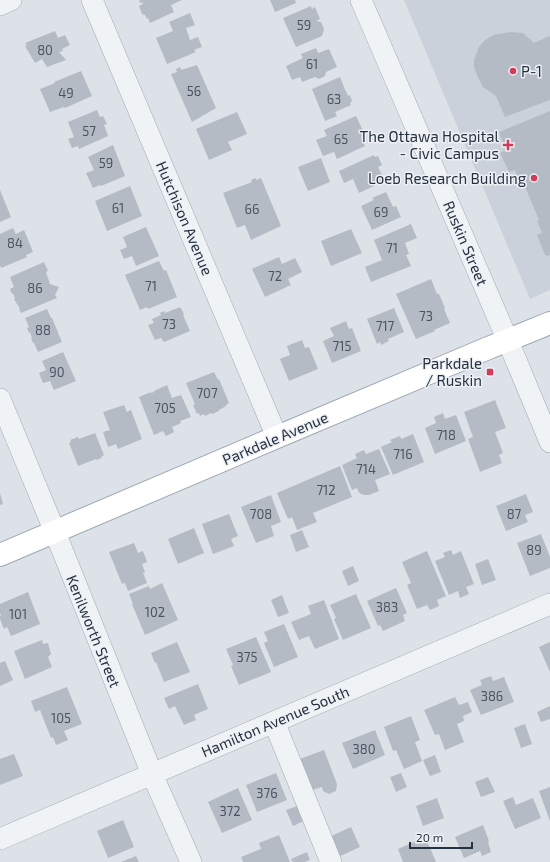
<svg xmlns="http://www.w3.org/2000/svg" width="550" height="862" viewBox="0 0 550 862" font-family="'Exo 2',sans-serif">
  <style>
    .built { fill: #cbd1da }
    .building { fill: #b4bbc5 }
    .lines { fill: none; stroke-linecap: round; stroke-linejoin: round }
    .minor-casing { stroke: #a2a9b2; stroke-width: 22 }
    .major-casing { stroke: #9ca7b4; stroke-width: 24 }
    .minor { stroke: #f0f3f6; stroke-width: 21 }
    .major { stroke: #fff; stroke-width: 22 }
    .poi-dot { fill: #d43b5b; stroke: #edf1f5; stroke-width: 1.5 }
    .labels { text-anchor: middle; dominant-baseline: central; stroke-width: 3; stroke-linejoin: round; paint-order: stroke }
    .number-label { font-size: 13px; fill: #4a5460 }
    .poi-label { font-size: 15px; fill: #26313f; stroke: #edf1f5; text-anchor: end }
    .street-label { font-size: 15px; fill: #26313f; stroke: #edf1f5 }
  </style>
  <rect width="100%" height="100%" fill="#dde2e8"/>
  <path class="built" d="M404,0H550V290L530,299Z"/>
  <g class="building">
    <path d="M139,0H182L171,5L174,12L150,23L148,18L147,19L145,15L142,14L139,6L143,4L142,2L140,3Z"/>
    <path d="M270,0H295L296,3L275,12Z"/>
    <path d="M311,6L312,9L315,7L320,19L316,21L321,22L324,29L322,36L296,47L283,18Z"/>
    <path d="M190,13L195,25L186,28L190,40L198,37L202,47L194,50L196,52L167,64L156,38L173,31L169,22Z"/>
    <path d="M55,31L58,38L65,35L70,45L62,49L63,51L59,52L66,60L47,67L42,59L35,63L25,46L27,45L25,43Z"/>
    <path d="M510,32L523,33L534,43L550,36V100L505,117L496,96L483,87L477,75L474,67V60L479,47L485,40L494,35Z"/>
    <path d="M316,48L318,53L329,49L337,67L326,72L325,76L319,79L315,77L302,82L300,77L292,80L286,66L303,58L301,54Z"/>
    <path d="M197,65L216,108L192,122L171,74L177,72L176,69L180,67L181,70Z"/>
    <path d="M81,71L92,96L65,108L64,107L50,112L40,89L55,83L54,82Z"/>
    <path d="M340,77L346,92V91L348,96L350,95L352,101L350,103L351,105L335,112L337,116L325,121L312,89Z"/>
    <path d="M97,110L100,117L103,116L107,124L104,125L108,136L79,149L78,146L72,148L68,139L74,137L68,122Z"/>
    <path d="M550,111V255L548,256L545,255L537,235L542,233L537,221L539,220L524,184L521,185L515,170L509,172L500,153L506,150L499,132Z"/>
    <path d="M237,112L247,134L228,142L232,150L209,160L196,129Z"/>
    <path d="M356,116L365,135L361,137L365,146L337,159L334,152L323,156L316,140L327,136L324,130Z"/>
    <path d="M113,145L125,176L101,186L100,185L93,188L86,173L94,170L88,157Z"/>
    <path d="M374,155V157L378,156L382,165L378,167L385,181L359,193L353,179L344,183L339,171Z"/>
    <path d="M321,158L330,182L308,191L298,167Z"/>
    <path d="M256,178V180L261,178L281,226L251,240L245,225L237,228L223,193L252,182L251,180Z"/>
    <path d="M130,186L142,216L107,231L95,201Z"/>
    <path d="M0,190L11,217L0,222Z"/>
    <path d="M386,192L393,207L396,206L401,217L372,230L361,206L374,200L372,198Z"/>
    <path d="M411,224L417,238L405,243L409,254L406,255L411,266L371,282L365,267L382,260L374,240Z"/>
    <path d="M146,227L159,256L136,266L132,256L124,259L120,250L127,247L123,237Z"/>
    <path d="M13,228L16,234L24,230L33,252L26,255L27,257L1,268L0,265V234Z"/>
    <path d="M351,229L362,253L331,266L321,241Z"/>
    <path d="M279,257L282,264L295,258L302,272L288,279L291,285L265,297L252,269Z"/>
    <path d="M159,261L164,271L166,270L177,297L148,309L147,307L140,310L125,275Z"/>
    <path d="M44,262L48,271L46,272L50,284L59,287L55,295L57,298L21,313L19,309H20L14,299H15L13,293L12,294L10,289L14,287L10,277Z"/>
    <path d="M431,279L437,294H439L445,308L444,309L450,323L434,330L435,331L416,339L396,294Z"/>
    <path d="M180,307V308H181L184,314L183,315L190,331L164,342L161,338L155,340L148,325L154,323L152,319L161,315L160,313L164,311L165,313Z"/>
    <path d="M394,308L404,332L388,339L389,341L381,345L380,342L377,344L367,319Z"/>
    <path d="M47,309L51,318H52L58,332V333L62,342L38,352L34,343H33L31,338H32L30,332L29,333L27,328L29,327L25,318Z"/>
    <path d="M346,321L349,329L352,328L361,351L332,363L323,341L334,336L330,328Z"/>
    <path d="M302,340L305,348L309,347L318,369L289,381L280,359L290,355L287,346Z"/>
    <path d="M63,352L76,381L54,390L50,381L43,383L39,373L46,370L42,361Z"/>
    <path d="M214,372L218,380L219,379L229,403L226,405V406L219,410V411L212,414L211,413L205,416L204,414L200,416L199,413L197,414L193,405L195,404L186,383Z"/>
    <path d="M167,385L172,398L181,395L182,397L191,417L180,421L181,423L172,427L174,432L166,436L163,431L154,435L139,397L151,392V393L154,392V391Z"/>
    <path d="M495,400L506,428L495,432L503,453L499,455L502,463L480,472L468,439L473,437L464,412Z"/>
    <path d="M124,405L127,412L131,410L142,439L118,449L116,444L108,447L103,432L110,430L103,412Z"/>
    <path d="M443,413L445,419L456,415L466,441L435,454L425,428L436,423L434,417Z"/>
    <path d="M95,433L104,455L101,457L102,458L96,460V459L78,466L69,443L71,442L70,440L78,437L79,439Z"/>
    <path d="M413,434L424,462L393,475L381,447L392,442L390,440L400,436L401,439Z"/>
    <path d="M379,449L390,474L375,480L379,491L369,495H365L361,494L358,491L357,488L352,490L342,465L357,458L355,454L364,450L366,454Z"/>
    <path d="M340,466L352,497L313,513L317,522L297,530L292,517L288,519L277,493Z"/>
    <path d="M0,493L3,504L0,505Z"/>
    <path d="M526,494L533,512L525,515L528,522L506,531L496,506Z"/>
    <path d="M271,495L281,522L271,526L274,536L256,543L241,507Z"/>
    <path d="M229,514L238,536L231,539L234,546L213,554L202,524Z"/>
    <path d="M194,528L204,553L178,564L168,539Z"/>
    <path d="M302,530L309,547L296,552L290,535Z"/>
    <path d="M541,534L550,557V568L530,576L517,543Z"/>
    <path d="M134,543L138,553L143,551L147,562L142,564L145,572L143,573L147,583L128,591L125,583L122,584L109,552Z"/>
    <path d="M451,550L453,555L461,551L474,584L466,587L469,594L460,598L458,591L449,595L435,561L445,557L443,553Z"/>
    <path d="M427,551L446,596L437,600L439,606L430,610L427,605L417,609L407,585L411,583L402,562Z"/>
    <path d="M488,559L496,580L482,585L475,564Z"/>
    <path d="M353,566L359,581L348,586L342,571Z"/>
    <path d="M162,583L178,620L145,635L132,604H133L129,594L149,586L150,589Z"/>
    <path d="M396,588L407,613L403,615L405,621L383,631L380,625L378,626L367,601Z"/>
    <path d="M28,592L40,624L11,636L7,627L4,629L0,619V616H1L0,613V604Z"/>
    <path d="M356,594L371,628L343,640L334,619L336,618L330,605Z"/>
    <path d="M282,595L289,613L278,617L271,600Z"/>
    <path d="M324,600L339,639L315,649L309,636L299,640L291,622L311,614L308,606Z"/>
    <path d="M284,624L298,657L274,667L264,643L268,641L264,632Z"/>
    <path d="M256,637L271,672L239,685L231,666L233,665L226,649Z"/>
    <path d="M42,640L43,644L48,643L51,654L48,657L52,667L25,679L14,651Z"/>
    <path d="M177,642L190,672L164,682L156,662L155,663L151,653Z"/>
    <path d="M550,642V672L539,647Z"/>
    <path d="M5,661L13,680L0,686V663Z"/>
    <path d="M491,676L493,681L504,677L514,702L481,715L470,690L482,685L480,680Z"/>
    <path d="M198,684L208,709L194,715L196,720L184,725L175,706L169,709L164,698Z"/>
    <path d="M67,687L82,724L64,731L68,740L56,745L53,737L51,738L40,710L35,712L31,701Z"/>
    <path d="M455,697L459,705L468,702L472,712L463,716L464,721L457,724L464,742L445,750L439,734L435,735L424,710Z"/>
    <path d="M550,706V719L541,722L537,712Z"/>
    <path d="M411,716L420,740L415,742L422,761L404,769L396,750L393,751L384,727Z"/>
    <path d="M525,724L532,744L521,748L514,728Z"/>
    <path d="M375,730L385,755L353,769L342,743Z"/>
    <path d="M324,750L337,784L336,791L329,794L323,791L322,787L309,791L297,760Z"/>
    <path d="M14,754L23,776L0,785V759Z"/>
    <path d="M435,755L441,772L430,776L423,760Z"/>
    <path d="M276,773L287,800L257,812L246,785Z"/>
    <path d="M401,773L407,787L396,792L390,777Z"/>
    <path d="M488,777L495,792L481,797L475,782Z"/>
    <path d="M550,787V821L539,791Z"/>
    <path d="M238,788L252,820L222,833L208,802Z"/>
    <path d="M513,797L516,805L533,798L541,818L515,829L503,801Z"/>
    <path d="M437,798L444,818L423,826L416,806Z"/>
    <path d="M300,805L306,820L293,826L286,810Z"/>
    <path d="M123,820L134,847L108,858L97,831Z"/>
    <path d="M483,825L489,841L488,842L491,852L482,856L480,851L464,858L455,837Z"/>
    <path d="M351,827L360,847L338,857L329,837Z"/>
    <path d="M279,835L290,862H243L241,857L261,849L259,843Z"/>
    <path d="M416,841L417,844L427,841L436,862H403L398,849Z"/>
    <path d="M307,852L310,860L305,862H293L291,859Z"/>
    <path d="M136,856L139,862H121Z"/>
  </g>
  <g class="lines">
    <g class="minor-casing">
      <g id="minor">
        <path d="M92,0L277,437"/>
        <path d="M361,0L508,341L550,442"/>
        <path d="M0,5L11,0"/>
        <path d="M0,399L55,532L152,774L191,862"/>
        <path d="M274,722L331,862"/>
        <path d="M0,839L550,604"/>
      </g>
    </g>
    <g class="major-casing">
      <path id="major" d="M0,555L277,437L486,349L550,323"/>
    </g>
    <use href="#minor" class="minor"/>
    <use href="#major" class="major"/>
  </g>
  <g class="poi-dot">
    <circle cx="513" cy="71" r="4"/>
    <path d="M506 139h4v4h4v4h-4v4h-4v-4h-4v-4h4z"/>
    <circle cx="534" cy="178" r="4"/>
    <rect x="486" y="368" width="8" height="8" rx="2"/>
  </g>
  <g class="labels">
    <g class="number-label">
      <text x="304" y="25">59</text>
      <text x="45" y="50">80</text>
      <text x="312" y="64">61</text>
      <text x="194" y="91">56</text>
      <text x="66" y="93">49</text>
      <text x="334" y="99">63</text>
      <text x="89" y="131">57</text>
      <text x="341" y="139">65</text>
      <text x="106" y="163">59</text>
      <text x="118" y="208">61</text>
      <text x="252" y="209">66</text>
      <text x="381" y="212">69</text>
      <text x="15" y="243">84</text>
      <text x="392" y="248">71</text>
      <text x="275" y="276">72</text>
      <text x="151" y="286">71</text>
      <text x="35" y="288">86</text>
      <text x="426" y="316">73</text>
      <text x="169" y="324">73</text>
      <text x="385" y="326">717</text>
      <text x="43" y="330">88</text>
      <text x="342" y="346">715</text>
      <text x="57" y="372">90</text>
      <text x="207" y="393">707</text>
      <text x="165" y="408">705</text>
      <text x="446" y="435">718</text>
      <text x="403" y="454">716</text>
      <text x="366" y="469">714</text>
      <text x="326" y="490">712</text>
      <text x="261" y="514">708</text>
      <text x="514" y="514">87</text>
      <text x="534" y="550">89</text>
      <text x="387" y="607">383</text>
      <text x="155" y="612">102</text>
      <text x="18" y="614">101</text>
      <text x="247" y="657">375</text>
      <text x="492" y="696">386</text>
      <text x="61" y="718">105</text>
      <text x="364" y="749">380</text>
      <text x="267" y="793">376</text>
      <text x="230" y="811">372</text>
    </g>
    <g class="poi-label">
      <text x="521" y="71" text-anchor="start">P-1</text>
      <text x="499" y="136">The Ottawa Hospital<tspan x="499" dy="17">- Civic Campus</tspan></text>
      <text x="526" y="178">Loeb Research Building</text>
      <text x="482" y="363">Parkdale<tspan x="482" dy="17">/ Ruskin</tspan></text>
    </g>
    <g class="street-label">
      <text transform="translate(185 218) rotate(67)">Hutchison Avenue</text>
      <text transform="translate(466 243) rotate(67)">Ruskin Street</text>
      <text transform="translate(275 438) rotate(-23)">Parkdale Avenue</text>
      <text transform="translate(94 631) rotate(68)">Kenilworth Street</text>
      <text transform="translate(275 721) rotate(-23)">Hamilton Avenue South</text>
    </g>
  </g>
  <path d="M410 842v6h62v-6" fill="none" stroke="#26313f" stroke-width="2"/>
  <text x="416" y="842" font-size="12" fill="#26313f" stroke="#edf1f5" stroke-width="3" paint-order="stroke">20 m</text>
</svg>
